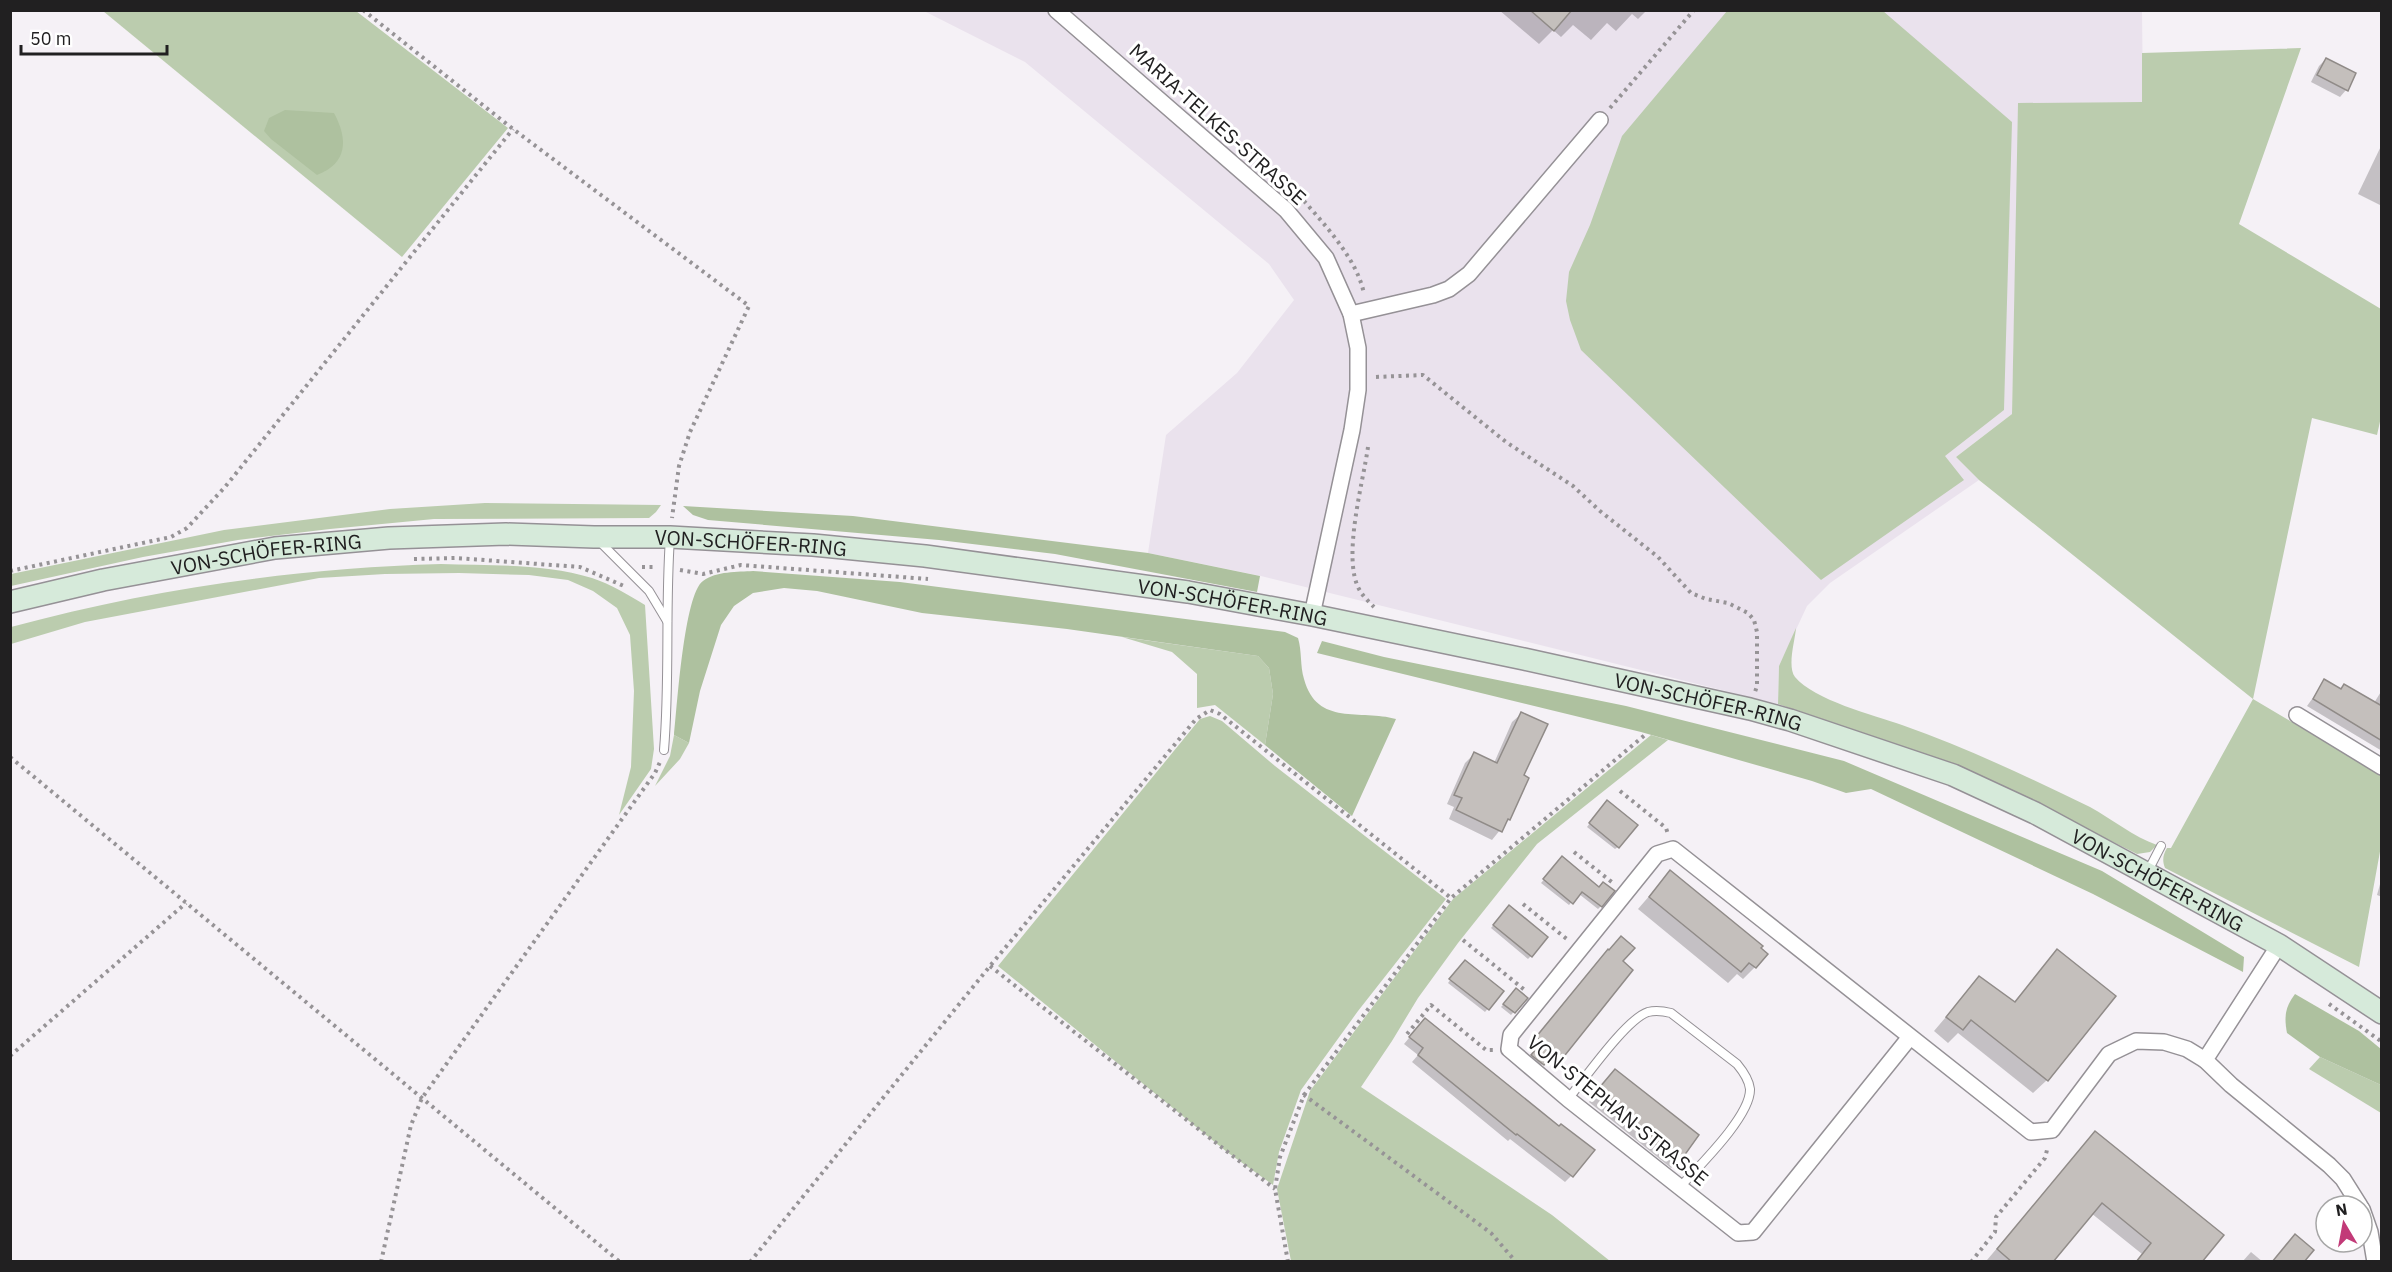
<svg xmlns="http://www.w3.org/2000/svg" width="2392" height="1272" viewBox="0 0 2392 1272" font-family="'IBM Plex Sans',sans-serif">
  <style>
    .built { fill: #eae2ed }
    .green { fill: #bbccae }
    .forest { fill: #aec19f }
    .shadow { fill: #0003 }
    .building { fill: #c4bfbc; stroke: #908b88; stroke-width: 1.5 }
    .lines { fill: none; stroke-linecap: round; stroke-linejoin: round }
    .service-casing { stroke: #959196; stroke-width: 10 }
    .minor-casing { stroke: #959196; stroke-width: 18 }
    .secondary-casing { stroke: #959196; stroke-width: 24 }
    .path { stroke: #969396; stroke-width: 4; stroke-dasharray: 3 4.5; stroke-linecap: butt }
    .service { stroke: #fff; stroke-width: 8 }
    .minor { stroke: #fff; stroke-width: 15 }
    .secondary { stroke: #d6eada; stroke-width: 21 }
    .labels { text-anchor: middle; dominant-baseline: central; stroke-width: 6; stroke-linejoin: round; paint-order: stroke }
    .street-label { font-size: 20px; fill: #212021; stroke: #fff }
  </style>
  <rect width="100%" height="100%" fill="#f5f1f6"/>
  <path class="built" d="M924,11H2142L2143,102L2019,104L2012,414L1956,457L1979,480L1830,583L1807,606L1779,666L1778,704L1261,576L1148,553L1166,435L1237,373L1294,300L1269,264L1025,62Z"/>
  <g class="green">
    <path d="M103,11H356L508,128L402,257Z"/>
    <path d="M1727,11H1883L2012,122L2004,410L1945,456L1964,480L1821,580L1581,350L1570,320L1566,301L1569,272L1590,225L1622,136Z"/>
    <path d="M2301,48L2239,224L2381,309V417L2377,435L2312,418L2253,699L2381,775V846L2359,967L2165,868C2162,860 2163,855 2167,848H2171L2253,699L1979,480L1956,457L2012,414L2018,103L2142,102V53Z"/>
    <path d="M485,503L661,505L656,512L649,518L434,519L330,529L238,540L143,557L11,586V574L224,530L390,509Z"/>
    <path d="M441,564C491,566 544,563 592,578C610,584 629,595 645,605L654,749L651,769L619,815L631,767L634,691L630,635L617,608L593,591L568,580L529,575L459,573L385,574L319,578L85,622L11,644V627C151,589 296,568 441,564Z"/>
    <path d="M1796,628C1795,641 1787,666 1795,677C1814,700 1873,715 1902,725C1967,748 2028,777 2090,807C2112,819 2134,837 2157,845L2150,852L2137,854L2005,788L1924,754L1778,704L1779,666Z"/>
    <path d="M1122,637L1258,656L1269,668L1273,694L1265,745L1215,705L1197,708V674L1172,652Z"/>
    <path d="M1210,716L1222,721L1275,766L1446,899L1358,1011L1301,1090L1279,1152L1273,1185L1227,1152L998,966L1200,719Z"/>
    <path d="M674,735L689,743L680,759L655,786L670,756Z"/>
    <path d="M1651,735L1668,740L1537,844L1458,943L1418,998L1392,1041L1361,1087L1552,1215L1610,1261H1291L1277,1189L1310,1091L1453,899Z"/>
    <path d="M2320,1057L2381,1085V1113L2309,1069Z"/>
  </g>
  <g class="forest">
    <path d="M285,110L334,113C348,139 348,163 317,175L271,139L264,131L269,118Z"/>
    <path d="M683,506L853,516L1148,553L1260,576L1257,592L1055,554L939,540L708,520L693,515Z"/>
    <path d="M753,571L900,582L1285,632L1298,638C1302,651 1300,666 1304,679C1317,727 1361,709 1396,719L1352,816L1265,745L1273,694L1269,668L1258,656L1067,629L922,613L817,591L784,588L753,593L734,606L721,625L700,691L689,743L674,735C677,708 684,594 703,581C716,571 738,572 753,571Z"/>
    <path d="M1322,641L1384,657L1626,706L1844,761L2102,871L2244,957L2243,972L2093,894L1871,789L1846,793L1812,781L1641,732L1317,653Z"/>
    <path d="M2295,994L2359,1031L2381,1049V1085L2320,1057L2287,1033C2284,1017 2285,1007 2295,994Z"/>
  </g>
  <g class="shadow">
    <path d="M1499,10H1647L1638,19L1632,14L1616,31L1607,23L1591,40L1573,25L1561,37L1553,30L1539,44Z"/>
    <path d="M2326,59L2346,90L2340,97L2311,82L2319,66Z"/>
    <path d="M2382,144V206L2358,194Z"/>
    <path d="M2325,681L2340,690L2374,703L2382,690V751L2307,706Z"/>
    <path d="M1521,714L1522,776L1527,779L1509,819L1492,840L1449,819L1454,807L1447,804L1465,763L1474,754L1494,763L1512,722Z"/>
    <path d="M1604,804L1618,847L1615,849L1587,827Z"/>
    <path d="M1563,858L1601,906L1598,909L1579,894L1569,905L1541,883Z"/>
    <path d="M1670,872L1759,949L1755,967L1743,979L1737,974L1728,983L1638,909Z"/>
    <path d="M2382,877V897L2377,895Z"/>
    <path d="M1506,910L1531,956L1528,959L1491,928Z"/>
    <path d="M1608,951L1621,961L1561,1058L1555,1063L1548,1057L1537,1070L1527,1062L1537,1049L1531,1043Z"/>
    <path d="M2057,951L2047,1080L2033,1093L1958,1033L1948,1043L1934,1031L1979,978L2013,1003Z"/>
    <path d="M1462,964L1502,991L1485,1012L1448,983Z"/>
    <path d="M1514,993L1526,998L1511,1015L1501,1007Z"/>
    <path d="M1419,1026L1571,1176L1565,1182L1510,1139L1508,1141L1412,1062L1418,1055L1404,1044Z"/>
    <path d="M1609,1077L1678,1162L1671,1168L1589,1102Z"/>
    <path d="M2095,1133L2200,1262H2135L2142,1254L2091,1213L2051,1262L1987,1260Z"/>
    <path d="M2251,1252L2263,1262H2242Z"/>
  </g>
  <g class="building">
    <path d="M1530,10H1572L1554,31Z"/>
    <path d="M2326,58L2356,73L2348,91L2317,75Z"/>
    <path d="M2324,679L2341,689L2344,684L2382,706V741L2313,699Z"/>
    <path d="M1521,712L1548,724L1524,775L1529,778L1510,820L1508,819L1502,832L1456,810L1462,798L1454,795L1474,752L1497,763Z"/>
    <path d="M1607,800L1638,825L1619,848L1589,823Z"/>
    <path d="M1562,856L1599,887L1603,882L1615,891L1602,907L1582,892L1573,904L1543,879Z"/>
    <path d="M1670,870L1763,946L1761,948L1768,954L1756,968L1749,963L1741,972L1649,897Z"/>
    <path d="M1509,905L1548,937L1532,957L1493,925Z"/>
    <path d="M1621,936L1635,948L1623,961L1633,970L1562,1059L1554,1052L1544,1065L1531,1055L1542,1042L1536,1037L1608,949L1609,950Z"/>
    <path d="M2057,949L2116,996L2048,1081L1971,1020L1963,1030L1946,1017L1979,976L2015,1002Z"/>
    <path d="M1465,960L1504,991L1489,1010L1449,979Z"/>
    <path d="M1516,988L1528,998L1515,1013L1503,1004Z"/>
    <path d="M1425,1018L1559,1126L1561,1124L1595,1150L1573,1177L1517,1134L1516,1135L1418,1055L1423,1048L1409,1037Z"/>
    <path d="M1615,1069L1699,1135L1679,1163L1594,1094Z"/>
    <path d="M2095,1131L2224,1235L2202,1262H2136L2151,1243L2102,1203L2053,1262H2012L1997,1249Z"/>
    <path d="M2295,1234L2314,1250L2304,1262H2272Z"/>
  </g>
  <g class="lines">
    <g class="service-casing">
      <g id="service">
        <path d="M600,542L649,591L667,621"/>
        <path d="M664,750C670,679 665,609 670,538"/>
        <path d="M2148,871L2161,846"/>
        <path d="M1568,1099C1584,1080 1626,1019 1648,1012C1656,1010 1663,1011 1671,1013L1737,1064C1742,1070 1749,1080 1750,1089C1751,1116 1698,1167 1680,1187"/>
      </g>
    </g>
    <g class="minor-casing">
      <g id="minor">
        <path d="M1056,10L1286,210L1326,258L1351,314L1358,348V390L1352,430L1312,615"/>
        <path d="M1351,314L1433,295L1449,289L1469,274L1600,120"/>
        <path d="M2297,715L2382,767"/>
        <path d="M2279,945L2205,1060L2231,1085L2329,1165L2343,1179L2360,1206"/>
        <path d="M1910,1037L1753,1232L1738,1233L1568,1099L1509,1049L1511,1035L1657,854L1673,849L2031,1132L2052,1130L2109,1054L2136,1041L2164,1042L2187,1049L2205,1060"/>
        <path d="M2362,1209L2370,1232L2375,1262"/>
      </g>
    </g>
    <g class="secondary-casing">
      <g id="secondary">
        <path id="s1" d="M10,602L103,580L275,548L389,538L506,534L594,537H670L813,545L925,556L1188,592L1312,615L1524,659L1750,709L1790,720L1953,775L2035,813L2279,945L2382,1013"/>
      </g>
    </g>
    <g class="path">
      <path d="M363,10L513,129L749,306L690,432L679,466L672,518"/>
      <path d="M1610,108L1694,10"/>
      <path d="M1304,201C1326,226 1358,261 1364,294"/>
      <path d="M1376,377L1423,375L1506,442L1573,486L1600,511L1658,557L1691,593L1706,599L1728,603L1748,613L1754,620L1757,632V686L1755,692"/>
      <path d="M1368,447C1363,483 1342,557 1359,589C1362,595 1368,601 1374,607"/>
      <path d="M414,559L456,558L580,567L624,586"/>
      <path d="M642,567H657"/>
      <path d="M680,570L703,574L741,565L928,579"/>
      <path d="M10,571L171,537L187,528L225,487L513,129"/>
      <path d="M10,757L620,1262"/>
      <path d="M1620,791L1666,828L1668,834"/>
      <path d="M1574,852L1613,883"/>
      <path d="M1523,904L1568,940"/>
      <path d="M1463,940L1526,991"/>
      <path d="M990,966L1275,1189"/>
      <path d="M2329,1004L2382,1042"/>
      <path d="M1407,1034L1431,1005L1486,1050H1493"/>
      <path d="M10,1056L186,903"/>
      <path d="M1304,1095L1451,898L1646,734"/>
      <path d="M381,1262L411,1125L422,1098L655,773L660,762"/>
      <path d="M750,1262L990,966L1196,719L1210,710L1220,714L1451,898"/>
      <path d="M1288,1262L1275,1189L1280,1157L1304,1095L1491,1233L1516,1262"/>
      <path d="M1971,1262L1995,1232L1996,1217L2045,1158L2048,1146"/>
    </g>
    <use href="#service" class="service"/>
    <use href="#minor" class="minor"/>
    <use href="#secondary" class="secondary"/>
  </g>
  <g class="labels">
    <g class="street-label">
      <text transform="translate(1218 124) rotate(42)">MARIA-TELKES-STRASSE</text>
      <text stroke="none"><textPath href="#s1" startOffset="747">VON-SCHÖFER-RING</textPath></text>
      <text stroke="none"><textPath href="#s1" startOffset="261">VON-SCHÖFER-RING</textPath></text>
      <text stroke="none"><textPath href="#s1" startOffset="1233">VON-SCHÖFER-RING</textPath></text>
      <text stroke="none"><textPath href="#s1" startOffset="1719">VON-SCHÖFER-RING</textPath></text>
      <text stroke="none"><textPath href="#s1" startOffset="2205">VON-SCHÖFER-RING</textPath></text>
      <text transform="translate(1618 1110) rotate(39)">VON-STEPHAN-STRASSE</text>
    </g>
  </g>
  <rect width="2392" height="1272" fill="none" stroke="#212021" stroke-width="24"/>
  <g transform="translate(2344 1224) rotate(350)"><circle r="28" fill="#ffffff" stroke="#a6a6a6" stroke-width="1.5"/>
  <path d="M0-4.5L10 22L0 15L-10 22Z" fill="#c23a78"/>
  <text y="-9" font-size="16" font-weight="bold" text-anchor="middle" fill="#212021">N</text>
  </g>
  <path d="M21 45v9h146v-9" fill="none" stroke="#212021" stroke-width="3"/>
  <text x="30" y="45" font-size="18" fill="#212021" stroke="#ffffff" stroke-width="4.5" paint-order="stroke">50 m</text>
</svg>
